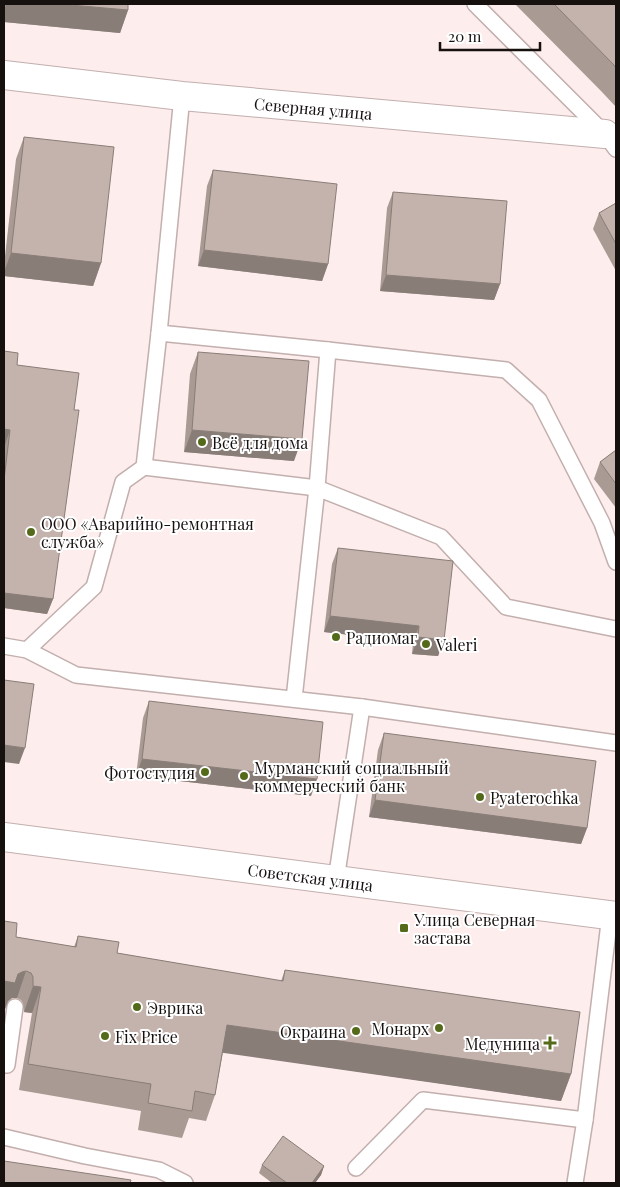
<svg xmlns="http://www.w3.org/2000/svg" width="620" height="1187" viewBox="0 0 620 1187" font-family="'Playfair Display',serif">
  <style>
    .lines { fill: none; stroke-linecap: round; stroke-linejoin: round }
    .lane-casing { stroke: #c2afae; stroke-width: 18 }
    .street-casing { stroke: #c2afae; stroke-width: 30 }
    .secondary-casing { stroke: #c2afae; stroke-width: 30 }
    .lane { stroke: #fff; stroke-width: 15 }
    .street { stroke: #fff; stroke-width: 28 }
    .secondary { stroke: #fff; stroke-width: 28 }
    .wall { fill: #a99a94 }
    .shaded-wall { fill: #897d78 }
    .building { fill: #c4b3ac; stroke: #897d78 }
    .poi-dot { fill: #546a1a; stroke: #fff; stroke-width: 2 }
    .labels { text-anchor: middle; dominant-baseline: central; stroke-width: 4; stroke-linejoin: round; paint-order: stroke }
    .street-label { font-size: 16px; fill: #16100f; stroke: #fff }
    .poi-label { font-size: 16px; fill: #16100f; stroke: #fff; text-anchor: start }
  </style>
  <rect width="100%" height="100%" fill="#fdedec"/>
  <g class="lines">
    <g class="lane-casing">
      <g id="lane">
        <path d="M475,4L605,134L616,149"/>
        <path d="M159,333L182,96"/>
        <path d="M144,467L317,488L441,537L506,607L616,629"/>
        <path d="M4,646L27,650L76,675L362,707L616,743"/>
        <path d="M27,650L94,587L123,482L144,467L159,333L328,350L506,370L539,400L602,523L616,562"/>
        <path d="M294,699L317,488L328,350"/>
        <path d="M336,880L362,707"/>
        <path d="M4,1065H7L15,1007"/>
        <path d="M4,1137L85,1156L159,1170L185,1183"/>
        <path d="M356,1168L423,1100L585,1120L610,915"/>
        <path d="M575,1183L585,1120"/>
      </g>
    </g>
    <g class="street-casing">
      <g id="street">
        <path id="s1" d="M4,75L182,96L605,134"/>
      </g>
    </g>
    <g class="secondary-casing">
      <g id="secondary">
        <path id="s2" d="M4,837L616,916"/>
      </g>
    </g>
    <use href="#lane" class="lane"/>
    <use href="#street" class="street"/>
    <use href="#secondary" class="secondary"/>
  </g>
  <g class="wall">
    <path d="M4,4H128V10L120,33L4,22Z"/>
    <path d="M515,4H616V107L602,92Z"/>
    <path d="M24,137L101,263L93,286L4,276V265L16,159Z"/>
    <path d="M213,170L328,264L322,281L198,266L207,186Z"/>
    <path d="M393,192L500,284L494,300L380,291L387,208Z"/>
    <path d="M616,203V271L593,229L599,213Z"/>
    <path d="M4,351L17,365L74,410L53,599L47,614L4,608V456L5,445L4,444Z"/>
    <path d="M198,352L294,461L184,452L190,374Z"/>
    <path d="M616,450V508L594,479L600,462Z"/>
    <path d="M338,548L444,640L438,656L412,654L413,642L324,632L332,564Z"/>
    <path d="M149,701L311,796L136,776L143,718Z"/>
    <path d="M384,733L587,828L581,844L369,817L378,750Z"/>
    <path d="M4,921L16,937L74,947L78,936L117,953L281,981L285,970L571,1074L561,1101L223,1052L215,1095L206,1121L189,1118L182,1138L138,1130L141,1111L19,1090L32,1013L24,1012L23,1003L21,1000L17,998H12L8,1001L5,1009H4Z"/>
    <path d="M262,1165L324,1166L321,1175L315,1183H272L259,1173Z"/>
  </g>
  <g class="shaded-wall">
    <path d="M6,4H59L128,10L120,33L4,22V11Z"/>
    <path d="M204,250L328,264L322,281L198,266Z"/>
    <path d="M11,253L101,263L93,286L4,276V272Z"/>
    <path d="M386,275L500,284L494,300L380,291Z"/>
    <path d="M4,429L10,430L5,445L4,444Z"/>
    <path d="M192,430L302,439L294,461L184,452Z"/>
    <path d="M4,593L53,599L47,614L4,608Z"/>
    <path d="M330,616L419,626L413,642L324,632Z"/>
    <path d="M418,637L444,640L438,656L412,654Z"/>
    <path d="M4,745L25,748L19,764L4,762Z"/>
    <path d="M142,759L317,779L311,796L136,776Z"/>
    <path d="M375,800L587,828L581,844L369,817Z"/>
    <path d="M26,971L17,998H12L8,1001L5,1009H4V981L22,972Z"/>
    <path d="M33,986L41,987L32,1013L24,1012Z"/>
    <path d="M227,1025L571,1074L561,1101L217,1052Z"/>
    <path d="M324,1166L321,1175L315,1183H312Z"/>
  </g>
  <g class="building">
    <path d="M59,4H128V10Z"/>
    <path d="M554,4H616V68L613,64Z"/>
    <path d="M24,137L114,147L101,263L11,253Z"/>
    <path d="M213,170L337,184L328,264L204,250Z"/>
    <path d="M393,192L507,201L500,284L386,275Z"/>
    <path d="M616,203V244L599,213Z"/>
    <path d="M4,351L18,353L17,365L79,373L74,410H79L53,599L4,593V480L10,430L4,429Z"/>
    <path d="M198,352L309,361L302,439L192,430Z"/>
    <path d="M616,450V484L600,462Z"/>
    <path d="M338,548L453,561L444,640L418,637L419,626L330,616Z"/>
    <path d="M4,680L34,684L25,748L4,745Z"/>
    <path d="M149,701L323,722L317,779L142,759Z"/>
    <path d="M384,733L596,761L587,828L375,800Z"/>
    <path d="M4,921L17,923L16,937L76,947L78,936L119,942L117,953L283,981L285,970L580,1012L571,1074L227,1025L215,1095L195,1091L192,1111L148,1103L151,1084L28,1064L41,987L33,986V977L31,973L26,971L22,972L18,974L15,983L4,981Z"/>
    <path d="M283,1136L324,1166L312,1183H287L262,1165Z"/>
    <path d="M4,1161L131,1180L130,1183H4Z"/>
  </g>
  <g class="poi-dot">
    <circle cx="202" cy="442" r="5"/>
    <circle cx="31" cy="532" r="5"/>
    <circle cx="336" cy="637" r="5"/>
    <circle cx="426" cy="644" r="5"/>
    <circle cx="205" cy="772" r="5"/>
    <circle cx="244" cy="776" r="5"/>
    <circle cx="480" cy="797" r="5"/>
    <rect x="399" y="923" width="10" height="10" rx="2.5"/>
    <circle cx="137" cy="1007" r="5"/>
    <circle cx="439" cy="1028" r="5"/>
    <circle cx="356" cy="1031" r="5"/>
    <circle cx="105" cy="1036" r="5"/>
    <path d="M547.5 1035.5h5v5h5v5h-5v5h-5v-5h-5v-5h5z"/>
  </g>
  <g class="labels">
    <g class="street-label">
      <text stroke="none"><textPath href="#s1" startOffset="311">Северная улица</textPath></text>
      <text stroke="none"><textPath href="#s2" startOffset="309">Советская улица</textPath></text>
    </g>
    <g class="poi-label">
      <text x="212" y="442">Всё для дома</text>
      <text x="41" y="523">ООО «Аварийно-ремонтная<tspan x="41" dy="18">служба»</tspan></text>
      <text x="346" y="637">Радиомаг</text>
      <text x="436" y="644">Valeri</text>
      <text x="254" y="767">Мурманский социальный<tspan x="254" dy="18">коммерческий банк</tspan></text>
      <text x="195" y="772" text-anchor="end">Фотостудия</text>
      <text x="490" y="797">Pyaterochka</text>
      <text x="414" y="919">Улица Северная<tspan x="414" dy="18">застава</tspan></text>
      <text x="147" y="1007">Эврика</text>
      <text x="429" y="1028" text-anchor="end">Монарх</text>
      <text x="346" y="1031" text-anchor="end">Окраина</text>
      <text x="115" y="1036">Fix Price</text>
      <text x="540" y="1043" text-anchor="end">Медуница</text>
    </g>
  </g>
  <rect width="620" height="1187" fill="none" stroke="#16100f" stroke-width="10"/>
  <path d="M440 42v8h100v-8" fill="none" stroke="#16100f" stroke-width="2.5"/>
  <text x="448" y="42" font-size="15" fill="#16100f" stroke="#ffffff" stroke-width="4" paint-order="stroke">20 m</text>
</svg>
